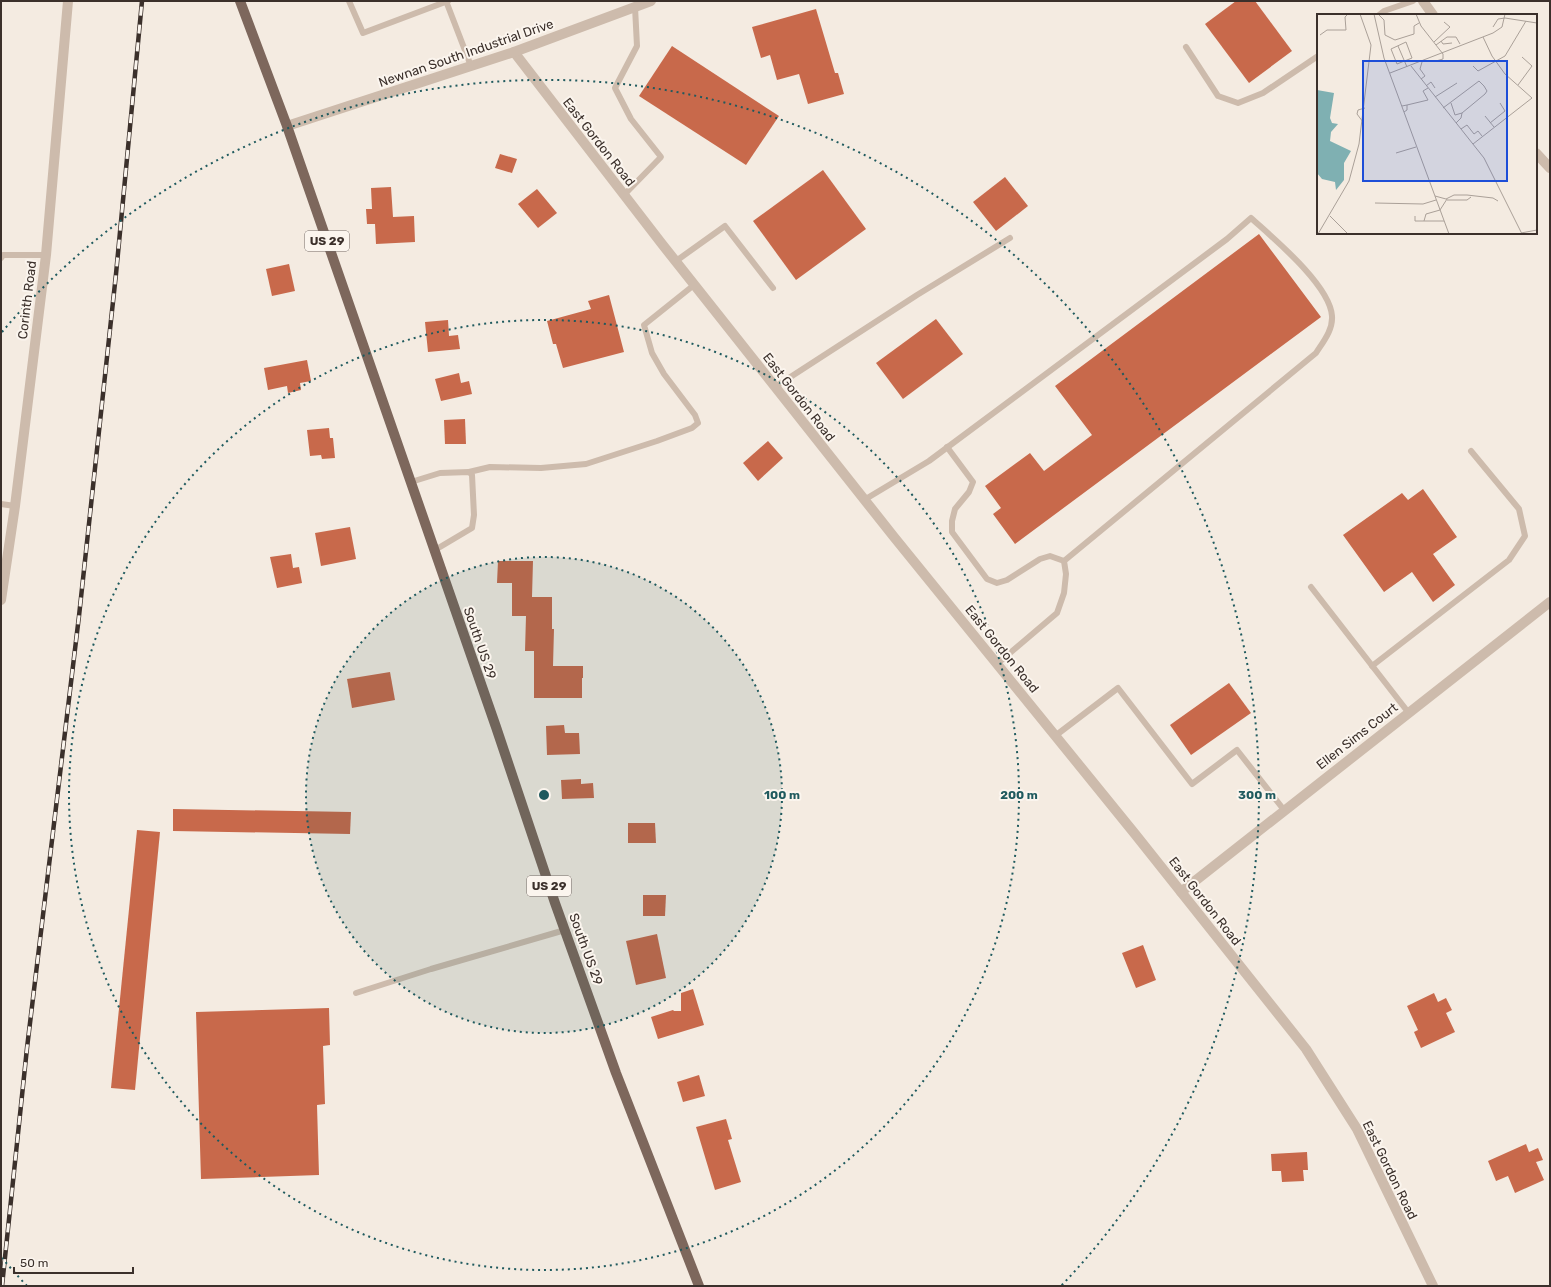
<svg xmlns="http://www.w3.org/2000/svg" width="1551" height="1287" viewBox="0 0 1551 1287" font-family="Rubik,sans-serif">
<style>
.building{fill:#c8694b}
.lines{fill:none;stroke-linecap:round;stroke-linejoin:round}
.service{stroke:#cdbbac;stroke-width:6}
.minor{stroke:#cdbbac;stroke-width:10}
.tertiary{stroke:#cdbbac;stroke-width:10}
.primary{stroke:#7d675c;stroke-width:10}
.rail-casing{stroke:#3b302b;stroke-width:4.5}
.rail{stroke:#fbf5ee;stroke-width:3;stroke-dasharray:9;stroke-linecap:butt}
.ring{fill:none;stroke:#1f5a5e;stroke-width:2;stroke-dasharray:2 4}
.labels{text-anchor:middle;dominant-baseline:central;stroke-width:4;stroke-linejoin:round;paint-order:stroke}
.shield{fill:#fbf5ee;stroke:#756b66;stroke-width:1}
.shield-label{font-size:12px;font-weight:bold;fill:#3b302b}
.street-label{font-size:13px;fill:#3b302b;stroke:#fbf5ee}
.inset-road{fill:none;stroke:#aaa098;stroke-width:1}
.view{fill:#1d4ed8;fill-opacity:0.15;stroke:#1d4ed8;stroke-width:2}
.inset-edge{fill:none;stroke:#3b302b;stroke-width:2}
.centre{fill:#1f5a5e;stroke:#fbf5ee;stroke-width:2}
.ring-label{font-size:12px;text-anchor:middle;font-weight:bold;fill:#1f5a5e;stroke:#fbf5ee;stroke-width:4;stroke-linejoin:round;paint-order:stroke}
</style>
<rect width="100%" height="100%" fill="#f4ebe1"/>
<g class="building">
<polygon points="1236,1 1255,1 1292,51 1249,83 1205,24"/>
<polygon points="816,9 835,73 838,73 844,94 808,104 799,74 777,80 770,55 761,58 752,27"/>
<polygon points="672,46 779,116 746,165 639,96"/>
<polygon points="500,154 517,159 512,173 495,168"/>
<polygon points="823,170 866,229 796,280 753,221"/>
<polygon points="1005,177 1028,206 996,231 973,202"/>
<polygon points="391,187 393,217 414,216 415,242 376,244 375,224 367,224 366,209 372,209 371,188"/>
<polygon points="537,189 557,213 538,228 518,204"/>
<polygon points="1259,234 1321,317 1015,544 993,514 1001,508 985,486 1030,453 1044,471 1092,435 1055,386"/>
<polygon points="289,264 295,291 272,296 266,269"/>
<polygon points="609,295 624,352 563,368 556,344 553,344 547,321 591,309 588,301"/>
<polygon points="936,319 963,354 903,399 876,363"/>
<polygon points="448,320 449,336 458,335 460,349 428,352 425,322"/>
<polygon points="307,360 311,381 300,383 301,390 288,393 287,386 268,390 264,368"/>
<polygon points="459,373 461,383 469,381 472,394 441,401 435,379"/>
<polygon points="465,419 466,444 445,444 444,420"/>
<polygon points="329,428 330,438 333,438 335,458 322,459 321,455 310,456 307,430"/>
<polygon points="768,441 783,458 758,481 743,463"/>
<polygon points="1423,489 1457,537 1433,554 1455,585 1433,602 1412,572 1384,592 1343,535 1402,493 1408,500"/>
<polygon points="350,527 356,559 321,566 315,533"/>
<polygon points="291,554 293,568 299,567 302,583 277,588 270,557"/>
<polygon points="498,561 533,561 532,597 552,597 552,629 554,629 553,666 583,666 583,678 582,678 582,698 534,698 534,651 525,651 526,616 512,616 512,583 497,583"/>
<polygon points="390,672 395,700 352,708 347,679"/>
<polygon points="1229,683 1251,713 1191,755 1170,725"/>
<polygon points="564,725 565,733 579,733 580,754 547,755 546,726"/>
<polygon points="581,779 581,784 593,783 594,798 562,799 561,780"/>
<polygon points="173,809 351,812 350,834 173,831"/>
<polygon points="628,823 655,823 656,843 628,843"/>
<polygon points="137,830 160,832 135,1090 111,1088"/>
<polygon points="643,895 666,895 665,916 643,916"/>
<polygon points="657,934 666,978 636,985 626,941"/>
<polygon points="1143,945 1156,980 1136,988 1122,953"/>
<polygon points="693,989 704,1025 658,1039 651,1017 673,1010 674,1011 681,1011 681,993"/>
<polygon points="1434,993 1438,1002 1446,998 1452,1010 1446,1013 1455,1032 1421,1048 1414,1032 1418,1030 1407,1006"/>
<polygon points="329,1008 330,1045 323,1046 325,1104 317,1105 319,1175 201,1179 196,1012"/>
<polygon points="699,1075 705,1096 683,1102 677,1082"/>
<polygon points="726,1119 732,1139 728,1140 741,1182 715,1190 696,1127"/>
<polygon points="1526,1144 1529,1152 1538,1148 1543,1160 1536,1162 1544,1180 1515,1193 1508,1176 1496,1181 1488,1161"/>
<polygon points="1307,1152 1308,1170 1303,1170 1304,1181 1282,1182 1281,1171 1272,1171 1271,1154"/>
</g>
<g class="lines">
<g class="service">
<polyline points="349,1 363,33 448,1"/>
<polyline points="446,1 471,66"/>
<polyline points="1379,15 1384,11 1413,1"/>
<polyline points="1186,47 1218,96 1238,103 1263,93 1318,56"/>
<polyline points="624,195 661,157 631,119 615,88 637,46 635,7"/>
<polyline points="1,258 3,255 46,255"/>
<polyline points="676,261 725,226 773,288"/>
<polyline points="775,387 917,295 1010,238"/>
<polyline points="947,447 973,482 969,492 955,509 952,521 952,532 987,579 997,583 1007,580 1040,559 1050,556 1064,561"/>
<polyline points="469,472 490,467 541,468 586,464 657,441 692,428 698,423 695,415 664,374 652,353 644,325 694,285"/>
<polyline points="411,482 440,473 469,472 472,475 474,515 472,528 435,550"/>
<path d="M864,500L929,461L1227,239L1251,218C1273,238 1330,285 1332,316C1333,330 1323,342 1316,353L1064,561L1066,574L1064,593L1057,613L997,664"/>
<polyline points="1,504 15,506"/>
<polyline points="1311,587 1408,712"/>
<polyline points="1372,666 1509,560 1525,536 1519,509 1471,451"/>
<polyline points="1055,736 1118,688 1192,784 1237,750 1284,810"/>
<polyline points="356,993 431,969 565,930"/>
</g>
<g class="minor">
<polyline points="1423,1 1433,15"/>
<polyline points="514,52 662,244 894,537 1135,834 1306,1049 1357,1129 1433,1286"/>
<polyline points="287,126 514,52 651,1"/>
<polyline points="1536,153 1550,168"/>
<polyline points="1181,892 1550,602"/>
</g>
<polyline class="tertiary" points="1,600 15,506 46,255 68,1"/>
<polyline class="primary" points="240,1 287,126 496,727 555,903 616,1073 699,1286"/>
<g class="rail-casing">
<polyline id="rail" points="2,1286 27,1048 79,616 116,274 142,1"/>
</g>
<use href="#rail" class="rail"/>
</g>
<circle cx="544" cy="795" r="238" fill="#1f5a5e" fill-opacity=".12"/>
<g class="ring">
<circle cx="544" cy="795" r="238"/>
<circle cx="544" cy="795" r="475"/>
<path d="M27 1286A713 713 0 0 1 2 1258M2 332A713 713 0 1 1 1061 1286"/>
</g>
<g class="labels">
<g class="shield">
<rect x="305" y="231" width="44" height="20" rx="3"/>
<rect x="527" y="876" width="44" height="20" rx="3"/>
</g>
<g class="shield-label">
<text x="327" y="241">US 29</text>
<text x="549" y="886">US 29</text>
</g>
<g class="street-label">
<text transform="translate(466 53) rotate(-19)">Newnan South Industrial Drive</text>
<text transform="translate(599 142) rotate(52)">East Gordon Road</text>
<text transform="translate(27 300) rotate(-83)">Corinth Road</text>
<text transform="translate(799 397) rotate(52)">East Gordon Road</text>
<text transform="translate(480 643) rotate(71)">South US 29</text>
<text transform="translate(1002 649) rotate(51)">East Gordon Road</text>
<text transform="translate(1357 736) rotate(-38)">Ellen Sims Court</text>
<text transform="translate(1205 901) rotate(52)">East Gordon Road</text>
<text transform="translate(586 949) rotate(70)">South US 29</text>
<text transform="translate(1390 1170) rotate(64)">East Gordon Road</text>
</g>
</g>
<g transform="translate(1317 14)">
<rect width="220" height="220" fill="#f4ebe1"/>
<path d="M0,76L17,79L13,104L15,109L21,110L14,118L13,127L34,137L27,149V166L19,176L18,168L5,165L0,159Z" fill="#7fb0b2"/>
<path class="inset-road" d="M57,0L67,44L132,220M61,0L67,6L68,21L78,26L97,20V12L102,9M99,0L104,12L126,40V45L119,47M176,13L181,5L188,4L220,9M3,21L10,16H29L28,3L31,0M124,27L126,30L135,29M89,28L95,44L80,50L74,35ZM117,28L133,13L127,8M119,31L130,23H139L143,30M81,32L90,53M94,52L167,144L205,220M156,52L161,57L188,42L209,7M73,59L176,19L185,13L188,0M104,65L108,62L103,55L105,48M201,71L215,52L205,43M109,72L114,68L118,74M118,83L140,69M134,89L138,101L145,99M90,91L111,86L106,77L111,74M85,92L90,91V96L87,98M126,94L162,67L167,72L170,77L168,80L145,99L144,104L139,109M168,102L177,113M46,108L40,100L41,96L48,94M173,109L188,97L183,89M144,115L150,111L157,120L161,117L165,122M156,130L215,84L188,60L175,42L166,23M79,139L99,133M118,182L129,185L137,181H150L176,184L181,187M130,186H150L154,183M58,189L106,190L119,186M13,202L31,220M98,202V207H127M107,207L109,200L123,196L130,185M204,219L220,216M1,220L32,167L42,130L54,31L43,0"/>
<path class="view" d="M46,47H190V167H46Z"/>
<rect width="220" height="220" class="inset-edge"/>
</g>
<circle cx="544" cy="795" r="6" class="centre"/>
<g class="ring-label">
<text x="782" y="799">100 m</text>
<text x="1019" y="799">200 m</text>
<text x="1257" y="799">300 m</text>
</g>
<rect width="1551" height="1287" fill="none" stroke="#3b302b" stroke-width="4"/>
<path d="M14 1267v6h119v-6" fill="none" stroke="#3b302b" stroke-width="2"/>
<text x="20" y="1267" font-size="12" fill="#3b302b" stroke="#fbf5ee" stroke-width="3" paint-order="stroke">50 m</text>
</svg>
